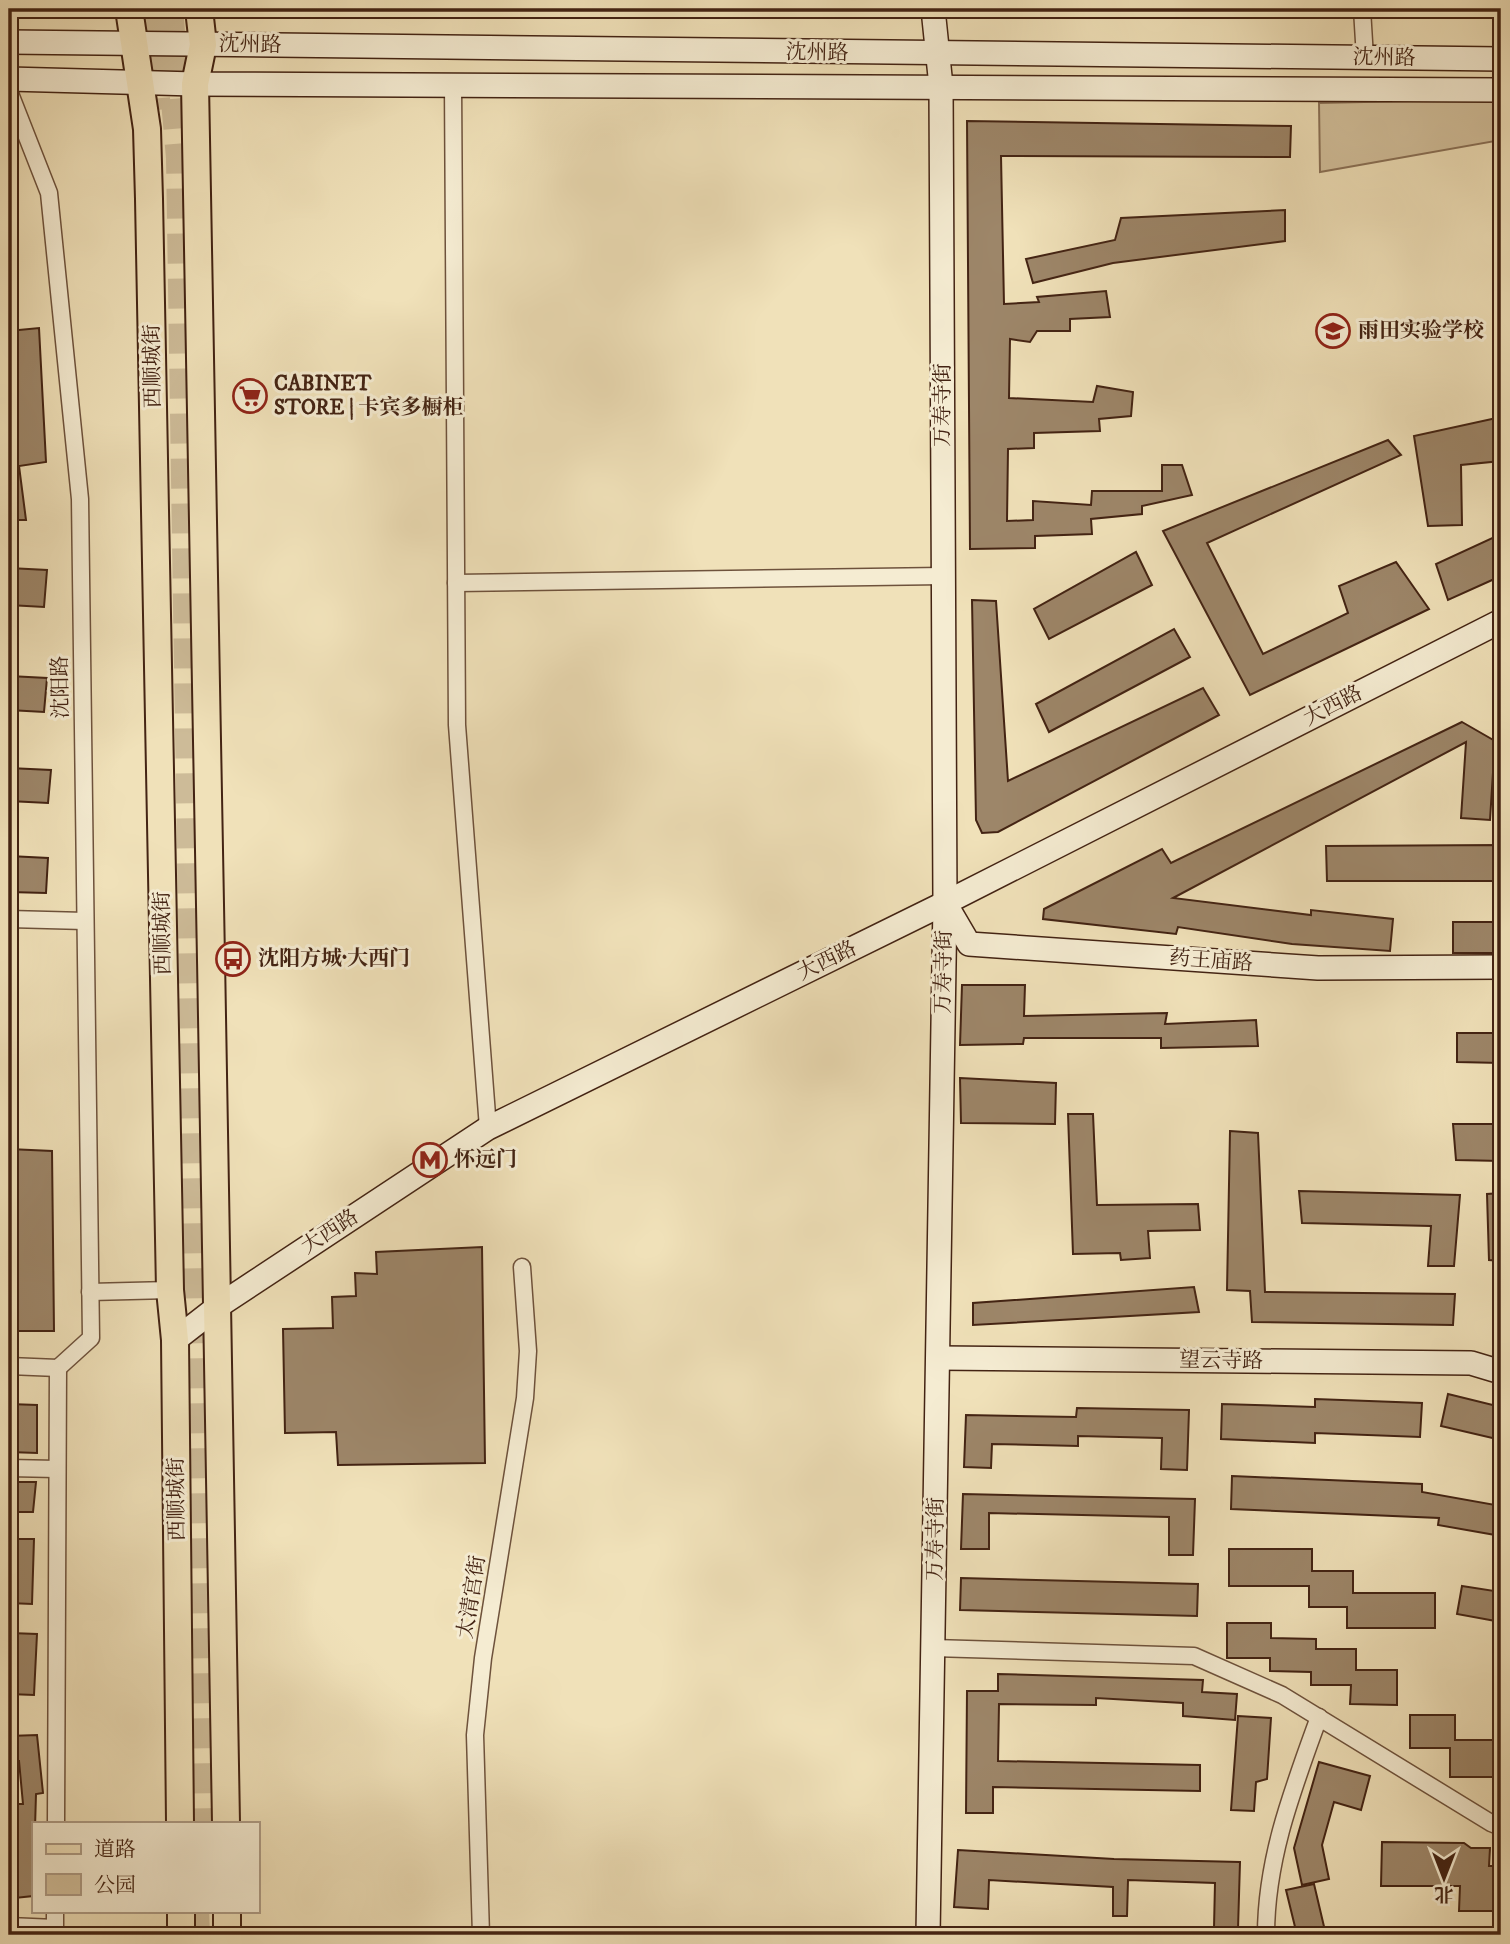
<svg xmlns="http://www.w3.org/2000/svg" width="1510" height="1944" viewBox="0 0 1510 1944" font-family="'IM FELL DW Pica','Noto Serif SC',serif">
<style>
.green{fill:#d3c19d;stroke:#8b7258;stroke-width:2}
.building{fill:#9d8669;stroke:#432313;stroke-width:2}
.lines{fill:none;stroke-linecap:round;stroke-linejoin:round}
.highway-tunnel{stroke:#cdbb98;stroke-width:30;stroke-dasharray:30 15;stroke-linecap:butt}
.street-casing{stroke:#6e523c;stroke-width:19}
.secondary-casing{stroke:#432313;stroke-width:26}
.primary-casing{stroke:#432313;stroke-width:30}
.street{stroke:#f5ecd2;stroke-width:16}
.secondary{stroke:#f5ecd2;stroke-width:23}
.primary{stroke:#f0e1b9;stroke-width:26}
.labels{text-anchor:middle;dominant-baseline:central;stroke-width:6;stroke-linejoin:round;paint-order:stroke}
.street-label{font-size:21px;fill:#432313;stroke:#f5ecd2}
.poi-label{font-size:21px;font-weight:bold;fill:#432313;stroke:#f5ecd2;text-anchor:start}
</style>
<rect width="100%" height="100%" fill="#f0e1b9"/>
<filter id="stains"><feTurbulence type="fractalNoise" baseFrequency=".00286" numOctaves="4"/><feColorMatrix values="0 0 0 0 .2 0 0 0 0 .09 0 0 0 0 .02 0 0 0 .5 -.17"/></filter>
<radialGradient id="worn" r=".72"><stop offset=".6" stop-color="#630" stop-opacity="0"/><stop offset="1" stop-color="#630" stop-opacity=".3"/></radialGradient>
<polygon class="green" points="1501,99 1501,140 1320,172 1319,103"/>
<g class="building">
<polygon points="967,121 1291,126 1290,157 1001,156 1004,304 1039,302 1037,297 1106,291 1110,317 1070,319 1070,331 1037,331 1030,342 1010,339 1009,398 1093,402 1097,386 1133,392 1131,416 1099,419 1100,431 1034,433 1034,448 1008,449 1007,521 1033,520 1033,501 1091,505 1092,491 1162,491 1162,465 1182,465 1192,495 1142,506 1142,514 1091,519 1092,534 1035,536 1035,548 970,549"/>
<polygon points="1285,210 1285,241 1113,263 1033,283 1026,259 1115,240 1121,218"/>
<polygon points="39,328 46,462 19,466 26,520 9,520 9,331"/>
<polygon points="1501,417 1501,461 1461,465 1462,525 1428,526 1414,436"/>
<polygon points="1388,440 1401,455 1207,543 1263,654 1348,613 1339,586 1396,562 1429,609 1250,695 1163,531"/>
<polygon points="1501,534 1501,576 1448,600 1436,564"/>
<polygon points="1136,552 1152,585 1049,639 1034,609"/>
<polygon points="9,568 47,570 44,607 9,605"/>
<polygon points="972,600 996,601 1008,781 1203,688 1219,715 998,832 982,833 976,820"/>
<polygon points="1174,629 1190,657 1049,732 1036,704"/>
<polygon points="9,676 47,678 44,712 9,710"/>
<polygon points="1462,722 1495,741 1490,820 1461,818 1466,742 1173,898 1311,915 1311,910 1393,919 1390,951 1292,944 1178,927 1176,934 1043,919 1044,909 1162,849 1171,863"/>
<polygon points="9,768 51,770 48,803 9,801"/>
<polygon points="1499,845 1495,881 1327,881 1326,846"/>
<polygon points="9,856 48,858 46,893 9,892"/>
<rect x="1453" y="922" width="48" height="31"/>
<polygon points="962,985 1025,985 1024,1016 1167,1013 1165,1024 1256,1020 1258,1046 1161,1048 1161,1038 1024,1038 1023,1044 960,1045"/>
<polygon points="1457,1033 1501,1033 1501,1063 1457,1062"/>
<polygon points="960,1078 1056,1083 1055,1124 961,1123"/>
<polygon points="1068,1114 1093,1114 1097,1205 1198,1204 1200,1230 1148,1231 1150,1258 1121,1260 1120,1253 1073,1254"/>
<polygon points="1453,1124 1501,1124 1501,1161 1456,1160"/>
<polygon points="1230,1131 1258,1133 1265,1292 1455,1294 1453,1325 1252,1322 1250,1291 1227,1290"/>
<polygon points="9,1149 52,1151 54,1331 9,1331"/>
<polygon points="1299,1191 1460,1195 1454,1266 1428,1266 1431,1226 1302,1223"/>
<polygon points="1501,1193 1501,1261 1489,1260 1487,1194"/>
<polygon points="482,1247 485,1463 338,1465 336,1432 285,1433 283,1329 333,1328 332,1297 356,1296 355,1273 377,1274 376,1252"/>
<polygon points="1194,1287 1199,1312 973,1325 973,1303"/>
<polygon points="1448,1394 1501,1407 1501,1440 1441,1426"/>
<polygon points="1315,1399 1422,1403 1420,1437 1315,1433 1315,1443 1221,1439 1222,1404 1315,1407"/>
<polygon points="9,1404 37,1405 37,1453 9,1452"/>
<polygon points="1077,1408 1189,1410 1187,1470 1161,1469 1162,1438 1078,1436 1078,1446 992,1444 991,1468 964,1467 966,1415 1076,1417"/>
<polygon points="1232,1476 1422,1484 1422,1492 1501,1506 1501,1536 1438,1525 1439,1518 1231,1509"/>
<polygon points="9,1482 36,1482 33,1512 9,1512"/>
<polygon points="963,1494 1195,1499 1193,1555 1169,1555 1169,1517 989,1513 989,1549 961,1549"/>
<polygon points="9,1539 34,1539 32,1604 9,1603"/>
<polygon points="1229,1549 1312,1549 1312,1571 1353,1571 1353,1593 1435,1593 1435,1628 1347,1628 1347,1607 1309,1607 1309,1586 1229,1586"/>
<polygon points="961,1578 1198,1584 1197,1616 960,1610"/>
<polygon points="1462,1586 1501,1592 1501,1622 1457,1614"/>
<polygon points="1227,1623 1271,1623 1271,1638 1316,1639 1316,1649 1356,1649 1356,1670 1397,1670 1397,1705 1350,1704 1351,1685 1311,1685 1311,1672 1270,1671 1270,1658 1227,1658"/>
<polygon points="10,1633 37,1634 34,1695 9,1694"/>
<polygon points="998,1674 1203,1680 1202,1692 1237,1694 1235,1720 1183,1716 1183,1703 1096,1698 1096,1705 999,1704 998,1761 1200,1765 1200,1791 993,1787 993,1813 966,1813 967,1691 998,1691"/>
<polygon points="1410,1715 1455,1715 1455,1740 1495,1740 1495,1762 1501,1762 1501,1777 1450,1777 1450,1748 1410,1748"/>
<polygon points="1238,1716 1271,1718 1267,1779 1256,1782 1254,1811 1231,1810"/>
<polygon points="37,1735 43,1793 36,1794 33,1896 15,1898 9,1854 9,1804 23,1804 19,1761 9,1761 9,1736"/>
<polygon points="1319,1762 1370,1776 1361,1810 1334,1802 1322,1845 1329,1879 1302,1885 1294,1848"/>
<polygon points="1382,1842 1464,1843 1471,1848 1490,1848 1489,1866 1501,1866 1501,1911 1459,1911 1460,1886 1381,1886"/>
<polygon points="958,1850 1114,1859 1240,1862 1238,1929 1214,1928 1215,1883 1128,1880 1127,1916 1113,1916 1113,1887 989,1880 988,1909 954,1907"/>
<polygon points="1314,1884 1326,1935 1297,1935 1286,1890"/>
</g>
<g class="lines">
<g class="highway-tunnel">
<polyline points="147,9 156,110"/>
<polyline points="168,9 181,158 207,1823"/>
<polyline points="194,1911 195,1935"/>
</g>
<g class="street-casing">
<g id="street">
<polyline points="1362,9 1365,58"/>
<polyline points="453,83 457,725 488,1128"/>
<polyline points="9,91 49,193 80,499 91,1338 58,1368 9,1366"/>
<polyline points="456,583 943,576"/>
<polyline points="9,919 85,921"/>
<polyline points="90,1292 170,1290"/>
<polyline points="9,1468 57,1469"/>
<polyline points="933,1648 1194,1656 1282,1695 1491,1823 1501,1827"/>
<polyline points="56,1823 58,1368"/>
<polyline points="9,1926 55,1928 55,1911"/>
<polyline points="481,1935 475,1735 483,1658 525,1398 528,1351 522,1267"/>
<path d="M1266,1935C1266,1858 1293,1789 1319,1717"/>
</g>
</g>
<g class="secondary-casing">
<g id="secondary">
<polyline points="9,42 1501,59"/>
<polyline points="9,79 195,84 1501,90"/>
<polyline points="945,903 969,944 1318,968 1501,967"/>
<polyline points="175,1340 220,1305 488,1128 945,903 1501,621"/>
<polyline points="939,1358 1471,1363 1501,1372"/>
<polyline points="928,1935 945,903 941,86 933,9"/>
</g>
</g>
<g class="primary-casing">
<g id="primary">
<polyline points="129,9 147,129 149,199 170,1290 175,1340 180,1823"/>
<path d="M199,9L203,45L195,84C203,664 219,1243 226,1823"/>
<polyline points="181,1911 181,1935"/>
<polyline points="227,1911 227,1935"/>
</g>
</g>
<use href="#street" class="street"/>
<use href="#secondary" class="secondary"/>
<use href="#primary" class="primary"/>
</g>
<defs>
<g id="school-ring" transform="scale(1.75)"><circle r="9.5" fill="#f5ecd2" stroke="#8f2418" stroke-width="1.5"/><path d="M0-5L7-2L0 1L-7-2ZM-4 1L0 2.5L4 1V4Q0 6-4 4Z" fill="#8f2418"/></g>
<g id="supermarket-ring" transform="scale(1.75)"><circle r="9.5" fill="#f5ecd2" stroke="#8f2418" stroke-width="1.5"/><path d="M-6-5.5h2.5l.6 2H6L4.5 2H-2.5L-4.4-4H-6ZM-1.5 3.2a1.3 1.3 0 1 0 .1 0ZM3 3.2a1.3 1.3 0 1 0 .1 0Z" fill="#8f2418"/></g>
<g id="bus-ring" transform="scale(1.75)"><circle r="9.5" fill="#f5ecd2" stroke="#8f2418" stroke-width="1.5"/><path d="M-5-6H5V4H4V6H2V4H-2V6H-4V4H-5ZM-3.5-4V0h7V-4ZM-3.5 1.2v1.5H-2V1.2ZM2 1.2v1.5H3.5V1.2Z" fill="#8f2418"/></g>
<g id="metro-ring" transform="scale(1.75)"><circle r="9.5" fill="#f5ecd2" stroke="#8f2418" stroke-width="1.5"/><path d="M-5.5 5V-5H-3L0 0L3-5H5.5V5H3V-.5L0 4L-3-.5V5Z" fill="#8f2418"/></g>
</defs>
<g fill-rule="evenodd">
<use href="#school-ring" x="1333" y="331"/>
<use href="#supermarket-ring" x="250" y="396"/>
<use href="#bus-ring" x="233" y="959"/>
<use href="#metro-ring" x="430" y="1160"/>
</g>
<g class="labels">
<g class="street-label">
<text transform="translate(250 45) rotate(1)">沈州路</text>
<text transform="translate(817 53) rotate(1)">沈州路</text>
<text transform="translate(1384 58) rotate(1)">沈州路</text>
<text transform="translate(153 366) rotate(-91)">西顺城街</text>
<text transform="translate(943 405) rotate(-90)">万寿寺街</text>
<text transform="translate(61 687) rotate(-91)">沈阳路</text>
<text transform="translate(1333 706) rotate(-27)">大西路</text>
<text transform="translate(163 933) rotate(-91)">西顺城街</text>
<text transform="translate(827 961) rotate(-26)">大西路</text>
<text transform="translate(1211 961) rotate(4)">药王庙路</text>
<text transform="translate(944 972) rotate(-89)">万寿寺街</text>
<text transform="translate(330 1232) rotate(-33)">大西路</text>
<text transform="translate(1221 1361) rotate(1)">望云寺路</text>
<text transform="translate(177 1499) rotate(-91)">西顺城街</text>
<text transform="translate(936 1539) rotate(-89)">万寿寺街</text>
<text transform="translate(472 1597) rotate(-81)">太清宫街</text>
</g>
<g class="poi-label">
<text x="1358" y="331">雨田实验学校</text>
<text x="274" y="384">CABINET<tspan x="274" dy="24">STORE | 卡宾多橱柜</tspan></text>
<text x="258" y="959">沈阳方城·大西门</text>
<text x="454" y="1160">怀远门</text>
</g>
</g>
<rect width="1510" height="1944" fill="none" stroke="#f0e1b9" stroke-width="35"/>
<rect x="10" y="10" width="1489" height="1923" fill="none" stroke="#432313" stroke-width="3.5"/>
<rect x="18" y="18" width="1475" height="1909" fill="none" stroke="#432313" stroke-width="2"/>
<rect x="32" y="1822" width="228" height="91" fill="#f5ecd2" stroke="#ae9c86" stroke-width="2"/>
<rect x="46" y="1844" width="35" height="10" fill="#f0e1b9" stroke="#ae9c86" stroke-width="2"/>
<text x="94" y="1856" font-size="21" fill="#432313">道路</text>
<rect x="46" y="1874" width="35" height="21" fill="#d3c19d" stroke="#ae9c86" stroke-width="2"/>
<text x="94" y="1892" font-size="21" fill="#432313">公园</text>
<g transform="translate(1444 1878) rotate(180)" stroke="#f5ecd2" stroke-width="5" paint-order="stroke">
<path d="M0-5L12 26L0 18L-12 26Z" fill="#432313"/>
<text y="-10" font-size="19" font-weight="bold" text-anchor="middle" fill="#432313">北</text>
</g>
<rect width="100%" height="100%" filter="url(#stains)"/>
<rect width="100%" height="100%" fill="url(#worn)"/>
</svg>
